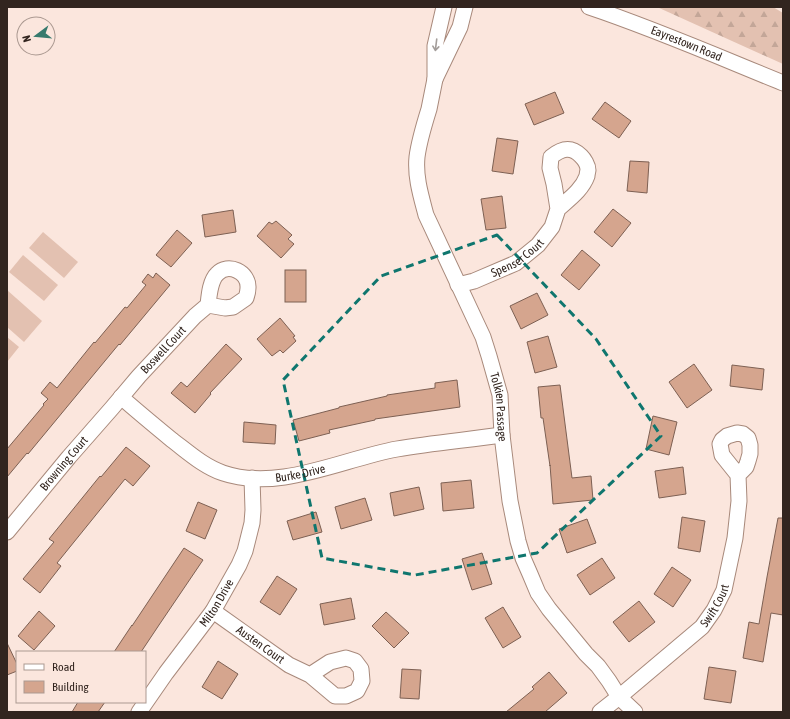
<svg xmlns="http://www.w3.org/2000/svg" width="790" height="719" viewBox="0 0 790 719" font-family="'Asap Condensed',sans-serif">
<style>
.forest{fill:url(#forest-firs)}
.pitch{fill:#e3c1b1}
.building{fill:#d5a58e;stroke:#7d6053}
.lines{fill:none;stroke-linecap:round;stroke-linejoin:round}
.minor-casing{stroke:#a8897b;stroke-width:17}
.minor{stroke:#fff;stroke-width:15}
.oneway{stroke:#a39d9a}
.marked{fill:none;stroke:#0f766e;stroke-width:3;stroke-dasharray:8 5;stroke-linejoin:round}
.labels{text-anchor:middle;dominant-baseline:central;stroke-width:3;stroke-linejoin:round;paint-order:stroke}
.street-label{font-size:12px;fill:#32251f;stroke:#fbe6dd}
</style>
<defs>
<pattern id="forest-firs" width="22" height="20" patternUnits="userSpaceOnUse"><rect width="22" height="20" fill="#e3c1b1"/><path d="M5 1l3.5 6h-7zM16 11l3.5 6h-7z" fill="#c3a698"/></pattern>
</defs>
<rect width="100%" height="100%" fill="#fbe6dd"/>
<polygon class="forest" points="657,7 773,7 783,13 783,64"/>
<g class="pitch">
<polygon points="43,232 78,262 64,278 29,248"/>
<polygon points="23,255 58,285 44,301 9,272"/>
<polygon points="7,290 42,321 24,342 7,327"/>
<polygon points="7,337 19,347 7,362"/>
</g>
<g class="building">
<polygon points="555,92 564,113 534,125 525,104"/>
<polygon points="605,102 631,121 619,138 592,119"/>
<polygon points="497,138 518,141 513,174 492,171"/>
<polygon points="630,161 649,162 647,193 627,191"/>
<polygon points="502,196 506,228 486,230 481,199"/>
<polygon points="613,209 631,223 612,247 594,232"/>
<polygon points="233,210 236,232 205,237 202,215"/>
<polygon points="276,221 292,235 288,239 294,244 281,258 257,236 269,222 272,224"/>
<polygon points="177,230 192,243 171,267 156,255"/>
<polygon points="582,250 600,265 579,290 561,275"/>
<rect x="285" y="270" width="21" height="32"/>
<polygon points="156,273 170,285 120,345 119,344 28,454 27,453 7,477 7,449 44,405 43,404 48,399 41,393 50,382 57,388 94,342 95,343 125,307 127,308 146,285 142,282 148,274 153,278"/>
<polygon points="537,293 548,315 521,329 510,306"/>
<polygon points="280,318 295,336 293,337 296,341 283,353 280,350 272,356 257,339"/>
<polygon points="548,336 557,367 535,373 527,342"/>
<polygon points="226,344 242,359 210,393 211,394 195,413 171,393 181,382 187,387"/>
<polygon points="694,364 712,390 687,408 669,382"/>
<polygon points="732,365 764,369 762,390 730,386"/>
<polygon points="457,380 460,407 375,419 375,420 329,430 330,433 299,441 293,420 339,408 339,407 387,396 387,395 435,388 435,383"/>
<polygon points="560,385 572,478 591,476 593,500 553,504 550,465 550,466 543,418 541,418 538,387"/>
<polygon points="653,416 677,422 669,455 646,449"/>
<polygon points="244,422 276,425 275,444 243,442"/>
<polygon points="126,447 150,466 133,486 125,479 57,563 61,566 40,593 23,579 54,542 49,539 100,476 101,477"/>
<polygon points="683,467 686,494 659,498 655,471"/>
<polygon points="471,480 474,508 443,511 441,483"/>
<polygon points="419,487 424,509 394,516 390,493"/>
<polygon points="365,498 372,520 341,529 335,507"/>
<polygon points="198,502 217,510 205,539 186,531"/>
<polygon points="316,512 322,532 293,540 287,521"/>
<polygon points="682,517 705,521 700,552 678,548"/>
<polygon points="778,518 783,518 783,615 771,613 763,662 743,658 749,622 759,624 767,577"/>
<polygon points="587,519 596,543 567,553 559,529"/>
<polygon points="184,548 203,560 159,625 141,652 114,652 132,625 132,626"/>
<polygon points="482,553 492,584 472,590 462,559"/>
<polygon points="602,558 615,578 590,595 577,575"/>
<polygon points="672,567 691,580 673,607 654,594"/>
<polygon points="277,576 297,589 280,615 260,602"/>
<polygon points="351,598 355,619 324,625 320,604"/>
<polygon points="639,601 655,622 629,642 613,622"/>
<polygon points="503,607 521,637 503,648 485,618"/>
<polygon points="39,611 55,626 34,650 18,636"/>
<polygon points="386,612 409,633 394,648 372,626"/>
<polygon points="7,643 17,664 17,671 7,675"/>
<polygon points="218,661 238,674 222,699 202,687"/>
<polygon points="709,667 736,671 731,703 704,699"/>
<polygon points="402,669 421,670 419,699 400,698"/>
<polygon points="549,672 567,693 545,712 506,712 534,689 532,687"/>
<polygon points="78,702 105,702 98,712 72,712"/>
</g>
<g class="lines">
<g class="minor-casing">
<g id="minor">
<polyline points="444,7 435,46 435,79 460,27 465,7"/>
<path id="s1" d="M589,7C655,29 719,57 783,83"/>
<path id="s2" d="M435,79C433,89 431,99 429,109C424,125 419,141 417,157C415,177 421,196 426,215L483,337L489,356L500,395L502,435L510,501L518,541L523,558L530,574L538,593L549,609L586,654L598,666L609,681L619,697L635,712"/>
<path id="s3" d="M458,285L474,281L516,263L538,245L552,227L558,209L554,184L550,168L551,157C562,148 571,146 581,156C584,159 588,165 588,170C588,170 587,175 587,176C582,190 569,199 558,209"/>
<path id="s4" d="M121,397C138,412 155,426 172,440C188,452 203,466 223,473C279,492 342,459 397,449C432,443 467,440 502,435"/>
<path id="s5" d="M7,532L69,457L112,408L139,376L195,316L208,305L225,308L233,307L246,298C247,295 248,291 248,288C249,272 228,262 217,274C210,281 209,296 208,305"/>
<path id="s6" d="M213,611L289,665L310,675L330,662L346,658L355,661L361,669L362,681L357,691L346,696H335L310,675"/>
<path id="s7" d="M139,712L166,673L213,611L239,565L245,551L252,523L253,510L252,478"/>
<path id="s8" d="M600,712L619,697L702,627L714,610L724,590L735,538L739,501L738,475L722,455L720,444L722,440L727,436L737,433L743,434L748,438L750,445V454L748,461L746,467L738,475"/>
</g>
</g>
<use href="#minor" class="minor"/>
</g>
<defs><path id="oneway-shaft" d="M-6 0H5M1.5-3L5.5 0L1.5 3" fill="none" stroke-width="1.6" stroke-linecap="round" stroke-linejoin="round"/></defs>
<use class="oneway" href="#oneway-shaft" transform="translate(436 45) rotate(97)"/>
<path class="marked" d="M497,235L596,339L661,436L537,553L415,575L322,558L283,380L381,276Z"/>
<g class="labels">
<g class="street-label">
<text stroke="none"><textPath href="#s1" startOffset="104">Eayrestown Road</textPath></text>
<text stroke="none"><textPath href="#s3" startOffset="66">Spenser Court</textPath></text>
<text stroke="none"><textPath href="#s5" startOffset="240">Boswell Court</textPath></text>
<text stroke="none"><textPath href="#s2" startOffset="346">Tolkien Passage</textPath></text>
<text stroke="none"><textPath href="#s5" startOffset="89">Browning Court</textPath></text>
<text stroke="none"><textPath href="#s4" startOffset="206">Burke Drive</textPath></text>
<text stroke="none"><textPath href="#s7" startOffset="134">Milton Drive</textPath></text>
<text stroke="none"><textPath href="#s8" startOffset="158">Swift Court</textPath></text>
<text stroke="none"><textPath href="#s6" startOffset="58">Austen Court</textPath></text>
</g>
</g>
<rect width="790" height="719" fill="none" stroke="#32251f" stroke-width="16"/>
<rect x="16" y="651" width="130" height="52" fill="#fbe6dd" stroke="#ab9991"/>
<rect x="24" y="664" width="20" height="6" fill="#ffffff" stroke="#ab9991"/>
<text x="52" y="671" font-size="12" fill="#32251f">Road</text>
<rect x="24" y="681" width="20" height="12" fill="#d5a58e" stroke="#ab9991"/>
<text x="52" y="691" font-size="12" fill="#32251f">Building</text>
<g transform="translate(36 36) rotate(254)"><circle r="19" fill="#fbe6dd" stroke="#ab9991"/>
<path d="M0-3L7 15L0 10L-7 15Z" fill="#377a6d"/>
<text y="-6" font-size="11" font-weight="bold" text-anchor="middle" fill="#32251f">N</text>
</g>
</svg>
